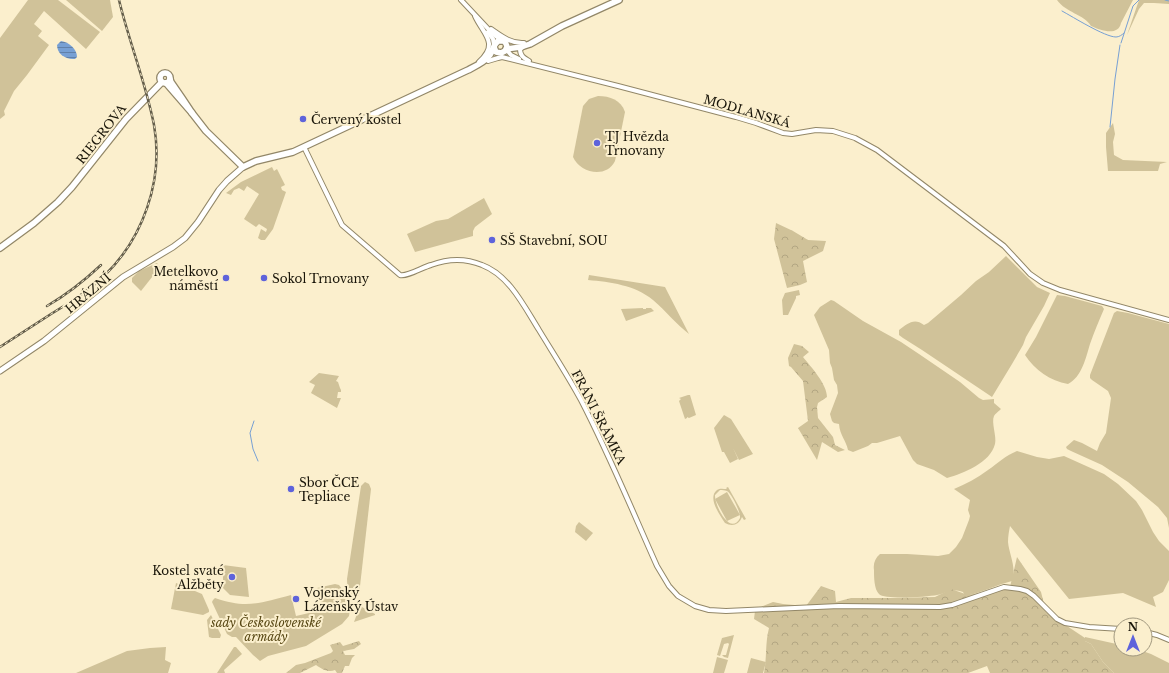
<svg xmlns="http://www.w3.org/2000/svg" width="1169" height="673" viewBox="0 0 1169 673" font-family="'Libre Baskerville',serif">
<style>
.green{fill:#d0c299;fill-rule:evenodd}
.forest{fill:url(#forest-crowns)}
.water{fill:url(#water-rules)}
.lines{fill:none;stroke-linecap:round;stroke-linejoin:round}
.stream{stroke:#77a0d4;stroke-width:1}
.tertiary-casing{stroke:#928768;stroke-width:6}
.secondary-casing{stroke:#928768;stroke-width:7}
.primary-casing{stroke:#928768;stroke-width:8}
.tertiary{stroke:#fff;stroke-width:4}
.secondary{stroke:#fff;stroke-width:5}
.primary{stroke:#fff;stroke-width:5.5}
.rail-casing{stroke:#635d4a;stroke-width:2.5}
.rail{stroke:#fbefcd;stroke-width:1;stroke-dasharray:3;stroke-linecap:butt}
.poi-dot{fill:#5e63db;stroke:#fbefcd;stroke-width:1.5}
.labels{text-anchor:middle;dominant-baseline:central;stroke-width:4;stroke-linejoin:round;paint-order:stroke}
.street-label{font-size:12px;fill:#191509;stroke:#fbefcd}
.poi-label{font-size:12px;fill:#191509;stroke:#fbefcd;text-anchor:start}
.park-label{font-size:12px;font-style:italic;fill:#574714;stroke:#fbefcd}
</style>
<defs>
<pattern id="forest-crowns" width="20" height="18" patternUnits="userSpaceOnUse"><rect width="20" height="18" fill="#d0c299"/><path d="M2 6a3 3 0 1 1 6 0M12 15a3 3 0 1 1 6 0" fill="none" stroke="#b2a682"/></pattern>
<pattern id="water-rules" width="6" height="5" patternUnits="userSpaceOnUse"><rect width="6" height="5" fill="#77a0d4"/><path d="M0 2.5h6" fill="none" stroke="#6181aa"/></pattern>
</defs>
<rect width="100%" height="100%" fill="#fbefcd"/>
<g class="green">
<polygon points="28,0 58,0 100,32 86,49 44,11 34,24 42,31 38,36 49,45 27,75 14,91 4,111 5,115 0,119 0,38"/>
<polygon points="66,0 110,0 113,17 102,31"/>
<path d="M1057,0H1133L1121,23C1118,37 1100,30 1091,26C1084,14 1066,13 1057,0Z"/>
<polygon points="1139,0 1169,0 1169,4 1154,3 1144,3 1139,9 1127,35"/>
<path d="M598,96C610,96 621,100 625,112L615,161C606,179 580,173 573,157L583,106L589,99Z"/>
<polygon points="1113,123 1115,134 1113,142 1114,155 1123,160 1167,162 1160,164 1158,171 1108,171 1106,147 1106,133"/>
<polygon points="272,167 274,171 277,169 285,185 281,187 282,190 286,192 273,229 265,240 261,240 258,238 261,229 266,232 267,229 259,224 256,227 244,219 259,194 247,186 244,191 239,188 234,190 231,195 226,193 241,182"/>
<polygon points="484,198 492,214 475,227 473,231 473,236 415,252 407,234 436,221 448,219"/>
<path d="M1006,256L1037,287L1050,293L1044,306L1026,337L1023,345L1012,364L992,397L922,350L903,338L899,335V330C907,324 914,317 924,325L928,323L961,295L976,281L989,272Z"/>
<polygon points="157,263 160,267 141,291 132,282 132,278 139,271"/>
<path d="M589,275L665,287L689,334C676,324 666,311 653,300C635,285 610,282 588,280Z"/>
<polygon points="799,290 800,295 796,296 796,298 788,315 783,315 782,300 785,293"/>
<path d="M1057,295L1065,296L1102,306L1104,309C1099,321 1094,332 1090,344C1086,357 1082,377 1068,384C1050,381 1035,370 1025,355L1036,337Z"/>
<path d="M831,300L834,301L863,321L901,342L919,354L960,382L979,398L983,400L994,399V403L1001,409C999,411 995,414 994,416C991,422 997,437 995,444C990,463 964,473 947,478L934,470L917,464L913,460L900,436L877,443H872L868,446L853,452L848,450C846,440 840,436 839,424L834,423L832,421L830,414L838,393L837,385L834,380L832,368L830,363L829,350L814,315L820,307Z"/>
<polygon points="643,308 643,309 646,309 646,308 651,308 654,311 626,321 621,309"/>
<polygon points="1117,311 1128,313 1169,324 1169,528 1167,518 1158,507 1128,482 1102,465 1071,451 1067,449 1066,447 1074,440 1082,443 1097,451 1100,443 1106,433 1111,398 1108,391 1092,380 1090,378 1090,375 1114,313"/>
<polygon points="319,373 339,376 336,381 338,382 340,388 341,390 341,392 338,392 337,398 341,398 337,408 311,393 315,385 309,382"/>
<polygon points="688,395 690,395 696,415 689,418 687,417 687,418 685,419 679,401 681,399 679,398"/>
<polygon points="724,415 731,419 753,454 739,460 733,448 738,459 730,463 724,452 722,452 714,428"/>
<path d="M1017,451L1037,457L1049,459L1064,456L1104,474L1118,484L1136,501L1142,510L1153,532L1159,541L1169,551V580L1163,592L1153,597L1156,607L1123,593L1069,599L1010,526C1009,531 1008,536 1008,542C1009,554 1017,568 1012,581C996,585 981,593 965,596L963,592C951,588 947,593 937,595C927,597 884,600 879,594C874,589 874,577 874,570C873,564 875,558 880,554H907L938,556L949,554L956,547L962,538L969,520L970,516L968,510L970,500L954,489C966,484 977,478 988,470C998,463 1005,456 1017,451Z"/>
<path d="M365,482L369,484L371,489L359,595L356,598C349,594 347,587 347,579L361,486Z"/>
<path d="M728,487L746,519L744,520L742,517C739,525 732,527 725,523C720,515 707,498 717,490C720,488 723,489 727,489L726,488ZM720,490C723,490 724,490 727,491C732,494 741,513 740,518C730,537 714,504 715,495Z"/>
<polygon points="727,492 740,515 727,521 715,499"/>
<polygon points="579,522 593,533 586,541 575,532 576,526"/>
<polygon points="223,565 246,568 249,597 230,595 223,588"/>
<polygon points="176,583 202,594 209,610 209,612 203,615 171,609"/>
<path d="M335,584L339,585L342,589L350,609L349,616L342,624L306,646L268,656L260,661L253,655L236,637H232L227,634L212,602L213,600L215,598C246,609 261,603 291,595L296,616L322,610L317,588Z"/>
<polygon points="360,606 375,614 375,615 354,622"/>
<polygon points="211,615 221,635 220,638 212,638 209,637 207,620"/>
<polygon points="734,635 728,658 724,657 722,655 726,655 729,644 728,643 724,644 720,656 717,655 722,638"/>
<polygon points="1085,637 1121,645 1121,649 1137,649 1151,654 1169,663 1169,673 1114,673 1103,662 1091,644 1085,641"/>
<polygon points="166,647 165,660 171,663 168,673 76,673 127,651 150,648"/>
<polygon points="234,647 236,647 242,654 224,670 225,673 217,673"/>
<polygon points="717,657 728,660 724,673 713,673"/>
<polygon points="751,658 766,662 763,673 747,673"/>
</g>
<g class="forest">
<polygon points="776,223 793,231 808,240 826,241 823,251 803,261 807,282 800,285 787,288 774,239"/>
<path d="M794,344L802,346L809,352L803,357C811,367 827,384 827,397L818,403L817,407L818,418L833,437L835,445L845,450L838,452L822,442L817,460L798,428L808,421L803,381L791,367L789,366L788,358Z"/>
<path d="M1017,557L1041,592L1046,612L1085,638V641L1091,644L1103,662L1114,673H990L987,666L968,673H764C767,658 765,643 769,628L754,619L755,611L763,606L773,602L783,604L806,606L821,586L835,591L836,602L851,598H898L935,597L951,589L968,595L1010,587Z"/>
<path d="M359,641L361,644L354,649L343,651L345,655H355L352,658L349,666H345L342,673H337L335,670C328,673 322,669 316,665L300,673H286L296,665L305,663L331,653L333,651L330,645L340,642L343,646Z"/>
</g>
<path class="water" d="M61,41C69,42 77,49 77,57L75,59C66,60 57,54 57,45Z"/>
<g class="lines">
<g class="stream">
<polyline points="1165,0 1169,1"/>
<path d="M1062,11C1073,17 1105,37 1116,37C1119,37 1122,35 1124,33"/>
<polyline points="1121,43 1133,6 1139,0"/>
<polyline points="1110,127 1115,79 1120,45"/>
<polyline points="254,421 250,433 253,449 258,461"/>
</g>
<g class="tertiary-casing">
<g id="tertiary">
<polyline points="461,0 492,33 502,41"/>
<path d="M475,16C483,34 500,43 479,62"/>
<path d="M491,29C501,36 511,44 524,43"/>
<polyline points="488,32 493,39 494,45"/>
<path d="M523,47L520,49C520,56 524,58 529,61"/>
<polyline points="506,49 511,55 519,59"/>
<polyline points="488,61 498,58 502,57 618,86 736,117 756,123 783,133 792,134 816,130 833,131 855,138 877,150 1004,246 1030,274 1043,283 1060,290 1169,320"/>
<path d="M304,147L342,225L400,275C407,277 423,267 431,265C447,259 465,258 482,265C509,275 524,306 539,330C553,353 568,376 581,400C609,454 632,510 657,566L669,586L678,596L695,606L709,610L726,611L839,606L940,607L952,605L1004,587L1020,589L1027,591L1034,596L1057,619L1065,623L1089,627L1121,629"/>
<polyline points="1145,632 1157,635 1169,640"/>
</g>
</g>
<g class="secondary-casing">
<polyline id="secondary" points="0,371 44,341 123,277 173,247 185,238 198,222 219,190 227,181 243,167"/>
</g>
<g class="primary-casing">
<g id="primary">
<polyline points="506,49 521,47 530,44 562,26 619,0"/>
<circle cx="165" cy="78" r="5"/>
<polyline points="166,83 192,113 182,98 171,82 170,79"/>
<path d="M192,113L206,131L243,167L256,161L293,152L468,70C476,66 485,62 490,55C493,50 493,45 498,41H504C507,44 508,48 505,51L501,53L496,52L494,47"/>
<polyline points="0,248 34,223 58,202 72,187 126,119 162,82"/>
</g>
</g>
<use href="#tertiary" class="tertiary"/>
<use href="#secondary" class="secondary"/>
<use href="#primary" class="primary"/>
<g class="rail-casing">
<g id="rail">
<path d="M47,306C66,295 84,281 101,265"/>
<path d="M0,347C17,336 34,325 51,314C69,303 87,292 103,277C143,239 164,180 154,125C146,83 129,42 119,0"/>
</g>
</g>
<use href="#rail" class="rail"/>
</g>
<g class="poi-dot">
<circle cx="303" cy="119" r="4"/>
<circle cx="597" cy="143" r="4"/>
<circle cx="492" cy="240" r="4"/>
<circle cx="226" cy="278" r="4"/>
<circle cx="264" cy="278" r="4"/>
<circle cx="291" cy="489" r="4"/>
<circle cx="232" cy="577" r="4"/>
<circle cx="296" cy="599" r="4"/>
</g>
<g class="labels">
<g class="street-label">
<text transform="translate(747 111) rotate(16)">MODLANSKÁ</text>
<text transform="translate(101 134) rotate(-52)">RIEGROVA</text>
<text transform="translate(88 293) rotate(-40)">HRÁZNÍ</text>
<text transform="translate(599 417) rotate(63)">FRÁNI ŠRÁMKA</text>
</g>
<g class="poi-label">
<text x="311" y="119">Červený kostel</text>
<text x="605" y="136">TJ Hvězda<tspan x="605" dy="14">Trnovany</tspan></text>
<text x="500" y="240">SŠ Stavební, SOU</text>
<text x="218" y="271" text-anchor="end">Metelkovo<tspan x="218" dy="14">náměstí</tspan></text>
<text x="272" y="278">Sokol Trnovany</text>
<text x="299" y="482">Sbor ČCE<tspan x="299" dy="14">Tepliace</tspan></text>
<text x="224" y="570" text-anchor="end">Kostel svaté<tspan x="224" dy="14">Alžběty</tspan></text>
<text x="304" y="592">Vojenský<tspan x="304" dy="14">Lázeňský Ústav</tspan></text>
</g>
<g class="park-label">
<text x="266" y="622">sady Československé<tspan x="266" dy="14">armády</tspan></text>
</g>
</g>
<g transform="translate(1133 637)"><circle r="19" fill="#fbefcd" stroke="#a1987f"/>
<path d="M0-3L7 15L0 10L-7 15Z" fill="#5e63db"/>
<text y="-6" font-size="11" font-weight="bold" text-anchor="middle" fill="#191509">N</text>
</g>
</svg>
